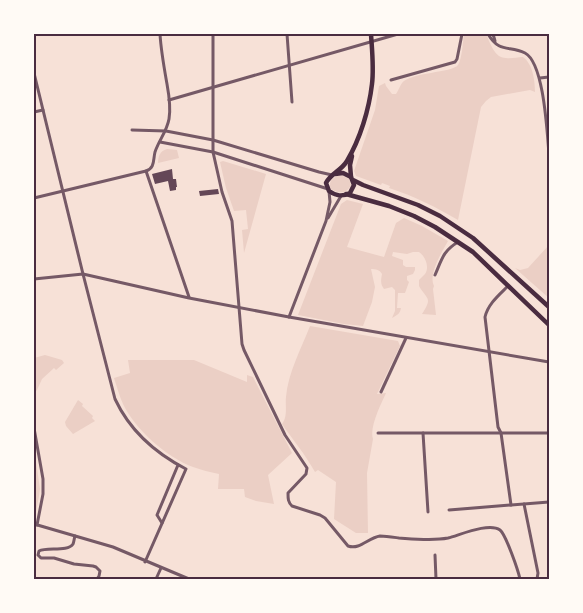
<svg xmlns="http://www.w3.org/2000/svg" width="583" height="613" viewBox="0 0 583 613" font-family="'Sofia Sans Condensed',sans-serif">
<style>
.green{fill:#ebcfc5}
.building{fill:#644757}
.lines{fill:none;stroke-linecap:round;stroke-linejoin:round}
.minor{stroke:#755966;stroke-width:3}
.secondary{stroke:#4a2c40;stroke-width:4.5}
.neatline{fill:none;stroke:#4a2c40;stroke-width:2}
</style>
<rect width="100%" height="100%" fill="#f7e1d7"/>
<g class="green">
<path d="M464,34H486C490,42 494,58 506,58C511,59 517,57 523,57C533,64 535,81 535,92L530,90L491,97L486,101L481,107L458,220C436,207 414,196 389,188L390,186L382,183L381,185L356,176L354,171L375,110L379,86L385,83L386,86L392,94H396C398,91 400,86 402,83C411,72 452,73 458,65C462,59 463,41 464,34Z"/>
<path d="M167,149L177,150L179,158L158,163C158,156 160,151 167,149Z"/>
<polygon points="223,161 266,174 244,253 242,230 248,229 246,210 234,211 226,188 220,162"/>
<path d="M337,176H343L349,179L351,185C347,194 339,194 331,189C328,183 331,179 337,176Z"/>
<path d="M347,200L363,204L347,247L384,257L396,223L404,218L422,226L448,241C442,252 428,274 434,286L433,289L436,315L422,314C433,297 427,300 419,286V280C421,278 423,276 425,274C430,267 425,256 419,252H413L407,254L393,252L392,256L403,260V265L406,267H415V270L413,274L407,276V280L409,282L405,293H398L397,308H401C400,314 397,315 392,318L395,311V290L392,287L384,289C380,284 381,280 382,274C380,270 376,269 371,269L375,287L372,302L363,326L344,324L298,315L341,204Z"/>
<polygon points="549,245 549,298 515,268 520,270 528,268"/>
<path d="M310,326L398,341L400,346L377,394L386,393C381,404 369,428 373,439L367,473L368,533H356L334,519L336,482L318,470L315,472C305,454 293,440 282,424C288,416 285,406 286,397C288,373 301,349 310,326Z"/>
<polygon points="45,355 62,360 64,363 56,370 54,368 42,379 37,390 34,393 34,358"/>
<path d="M128,360H194L247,382V375L253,377L292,453L268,475L274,504L256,501L245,497L244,489H218L219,474C210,472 201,470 193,467C166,457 135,429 123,404C119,395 117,387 114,378L130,373Z"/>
<polygon points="78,400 83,404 82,406 93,416 92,418 95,421 73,434 66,426 65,422"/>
<polygon points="34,448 40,489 39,496 35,517"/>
</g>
<g class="building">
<polygon points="172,169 173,179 176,179 177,187 176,187 176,190 170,191 168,181 155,184 152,174"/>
<polygon points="218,189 219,194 200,196 199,191"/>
</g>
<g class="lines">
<g class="minor">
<path d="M213,34V152L222,192L232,221L242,344L244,350L285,435L307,468L306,474L288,493C288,499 288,502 292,506L320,515L325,518L348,546C360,550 368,538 380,536C386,536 392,537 399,538C414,539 433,541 448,538C460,535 489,522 500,530C506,535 518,570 520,579"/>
<polyline points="287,34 292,102"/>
<path d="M488,34C500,54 509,45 525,53C544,63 547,132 549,154"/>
<polyline points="493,34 495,41"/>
<path d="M34,73L83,274L115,399C130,431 155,453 186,469L145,562"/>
<polyline points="540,78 549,77"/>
<polyline points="391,80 455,62 457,59 462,34"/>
<polyline points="169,100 398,34"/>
<polyline points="34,112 43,110"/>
<polyline points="132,130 166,131 213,140 319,172 332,175"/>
<polyline points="160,142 213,152 328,189"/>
<polyline points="146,171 189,297"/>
<path d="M34,198L146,171C155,168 153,160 155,152C159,140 167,131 169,119C171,108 169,95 167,84C164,67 161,51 160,34"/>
<polyline points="328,218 341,196"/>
<path d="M435,275C442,259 443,251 458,242"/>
<polyline points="34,279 83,274 189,298 289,317 549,362"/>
<path d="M508,286C499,295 488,304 485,317L498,427L501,433L511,505"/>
<polyline points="289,317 326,221 330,202 329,191"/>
<polyline points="381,392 406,338"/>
<polyline points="34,428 43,479 43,494 37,525"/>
<polyline points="378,433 549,433"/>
<polyline points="423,433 428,512"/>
<polyline points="524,504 538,573 537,579"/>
<polyline points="449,510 549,502"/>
<polyline points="162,523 157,515 178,465"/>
<polyline points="34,524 113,547 189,579"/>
<path d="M75,536C74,539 74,542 73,544C68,552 47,547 39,551L38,555L41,558H54L74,564L93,566L96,567L100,571L99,576L97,579"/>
<polyline points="435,555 436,579"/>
<polyline points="156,579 161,568"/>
</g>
<g class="secondary">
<path d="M335,174L343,173L351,177L354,185L350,193C342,197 336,196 329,191L326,183C330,174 341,171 347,161C360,139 369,110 372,84C374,68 372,50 371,34"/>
<polyline points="351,177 350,165 352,156"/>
<polyline points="353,180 363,185 418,205 440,216 473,238 549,307"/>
<polyline points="346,194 389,206 414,216 435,227 473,252 549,325"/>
</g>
</g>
<rect width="583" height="613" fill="none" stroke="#fffaf5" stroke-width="70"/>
<rect x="35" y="35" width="513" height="543" class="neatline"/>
</svg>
